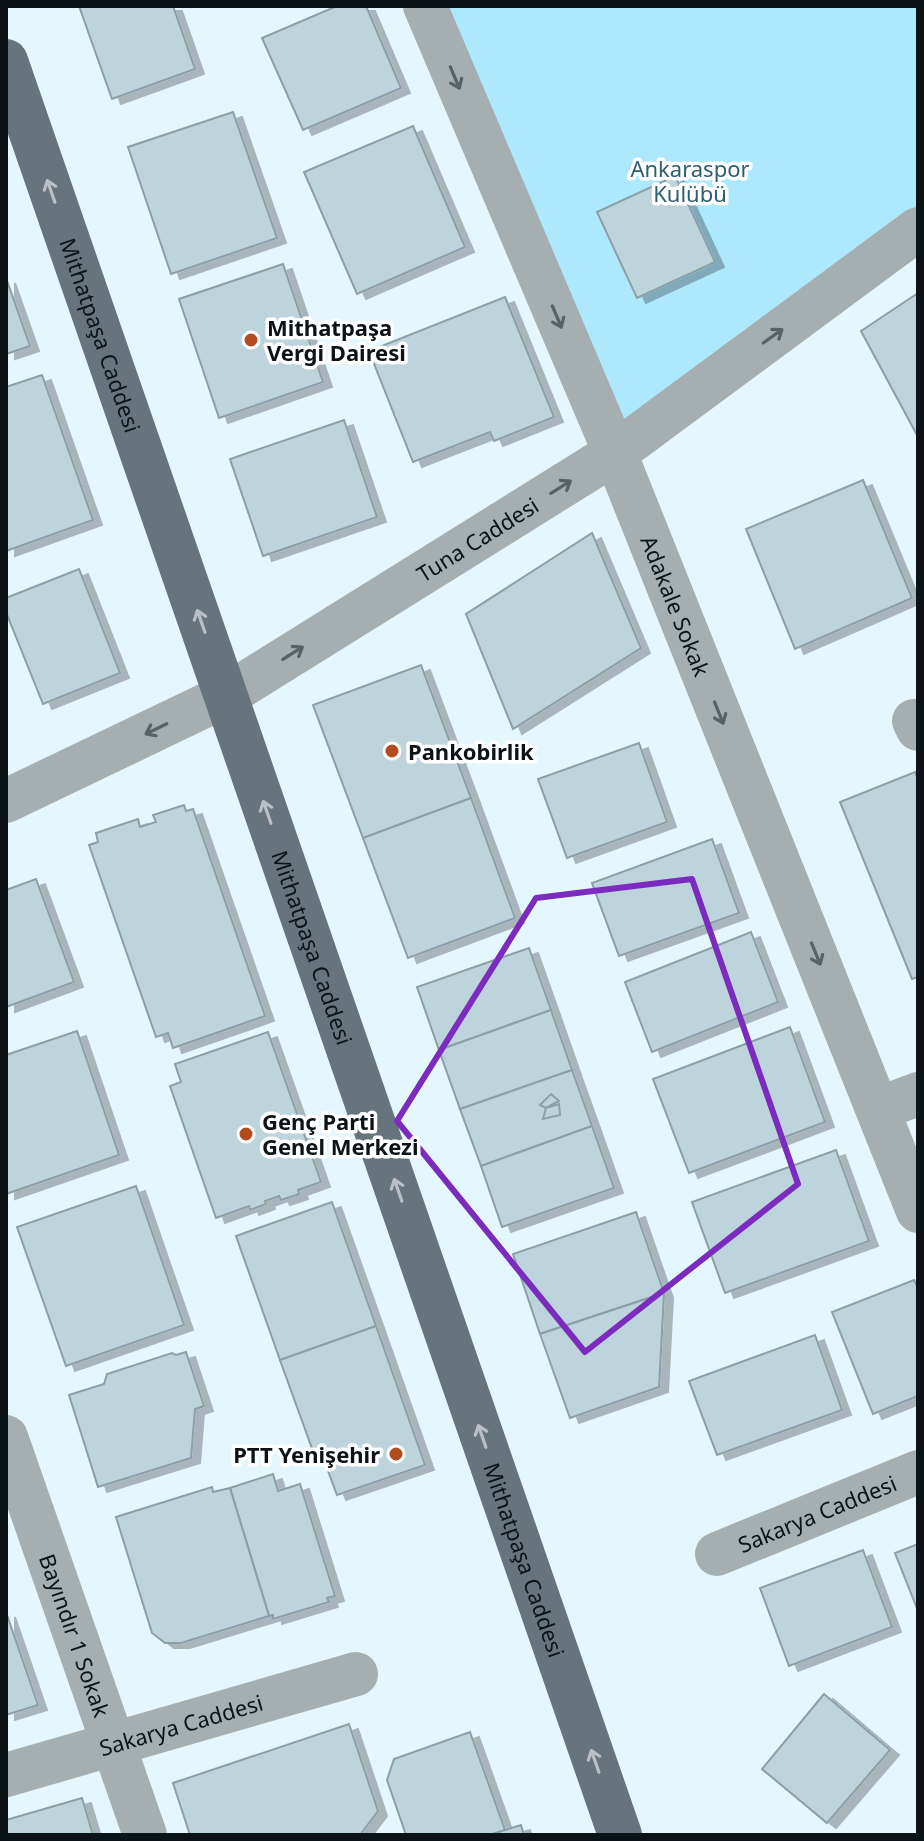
<svg xmlns="http://www.w3.org/2000/svg" width="924" height="1841" viewBox="0 0 924 1841" font-family="'Noto Sans',sans-serif">
<style>
.green{fill:#aee8fc}
.building{fill:#bed4dc;stroke:#8b9fa7;stroke-width:2;filter:url(#shadow)}
.lines{fill:none;stroke-linecap:round;stroke-linejoin:round}
.minor{stroke:#a5afb2;stroke-width:44}
.major{stroke:#65757b;stroke-width:44}
.oneway{stroke:#586164}
.oneway2{stroke:#bac1c4}
.marked{fill:none;stroke:#7b2cbf;stroke-width:6;stroke-linejoin:round}
.poi-dot{fill:#b24c1f;stroke:#fff;stroke-width:3}
.labels{text-anchor:middle;dominant-baseline:central;stroke-width:7;stroke-linejoin:round;paint-order:stroke}
.park-label{font-size:22px;fill:#2d5f6f;stroke:#fff}
.poi-label{font-size:22px;font-weight:bold;fill:#0b1316;stroke:#fff;text-anchor:start}
.street-label{font-size:22px;fill:#0b1316;stroke:#fff}
</style>
<defs>
<filter id="shadow"><feDropShadow dx="9" dy="5" stdDeviation="0" flood-color="#0004"/></filter>
</defs>
<rect width="100%" height="100%" fill="#e5f7fe"/>
<polygon class="green" points="425,6 918,6 918,229 615,453"/>
<g class="building">
<polygon points="79,6 173,6 195,69 112,99"/>
<polygon points="337,6 366,6 401,88 303,130 262,38"/>
<polygon points="233,112 277,238 171,274 128,147"/>
<polygon points="413,126 465,247 357,294 304,172"/>
<polygon points="675,176 715,262 637,298 597,212"/>
<polygon points="283,264 323,382 219,418 179,299"/>
<polygon points="6,278 30,346 6,354"/>
<polygon points="918,293 918,437 861,331"/>
<polygon points="505,297 554,417 494,441 490,432 413,462 369,351"/>
<polygon points="42,375 93,520 6,551 6,387"/>
<polygon points="344,420 377,517 263,556 230,459"/>
<polygon points="863,480 912,598 795,649 746,529"/>
<polygon points="592,533 641,648 513,729 466,614"/>
<polygon points="79,569 120,673 43,704 6,612 6,598"/>
<polygon points="421,665 471,798 363,838 313,705"/>
<polygon points="639,743 667,822 567,858 538,779"/>
<polygon points="915,772 918,780 918,977 912,979 840,802"/>
<polygon points="471,798 515,918 408,958 363,838"/>
<polygon points="184,805 186,811 193,809 265,1016 173,1048 168,1033 156,1037 89,845 98,842 96,833 138,819 140,827 156,822 153,815"/>
<polygon points="712,839 739,913 619,956 592,883"/>
<polygon points="36,879 74,982 6,1007 6,890"/>
<polygon points="751,932 778,1002 652,1052 625,982"/>
<polygon points="529,948 551,1010 439,1050 417,987"/>
<polygon points="551,1010 572,1070 460,1109 439,1050"/>
<polygon points="790,1027 825,1122 689,1173 653,1079"/>
<polygon points="77,1031 119,1155 6,1194 6,1055"/>
<polygon points="268,1032 321,1182 298,1190 299,1194 281,1200 279,1196 265,1201 266,1204 250,1210 249,1206 216,1218 170,1086 181,1082 175,1064"/>
<polygon points="572,1070 592,1126 481,1166 460,1109"/>
<polygon points="551,1094 559,1101 546,1108 540,1105"/>
<polygon points="559,1104 560,1115 543,1119 546,1108"/>
<polygon points="592,1126 614,1188 502,1227 481,1166"/>
<polygon points="836,1150 869,1241 725,1293 692,1202"/>
<polygon points="136,1186 184,1325 66,1366 17,1227"/>
<polygon points="332,1202 376,1326 280,1360 236,1236"/>
<polygon points="636,1212 664,1293 540,1334 513,1254"/>
<polygon points="914,1280 918,1288 918,1396 873,1414 832,1312"/>
<polygon points="664,1293 659,1387 570,1418 540,1334"/>
<polygon points="376,1326 425,1465 337,1495 325,1463 318,1465 280,1360"/>
<polygon points="815,1335 842,1410 717,1455 689,1381"/>
<polygon points="186,1352 204,1406 195,1409 191,1458 98,1487 69,1395 104,1384 107,1374 172,1353 176,1355"/>
<polygon points="273,1474 278,1491 300,1484 335,1596 327,1598 329,1602 273,1619 273,1615 269,1616 230,1488"/>
<polygon points="212,1487 213,1492 230,1488 269,1616 181,1643 165,1643 152,1633 116,1517"/>
<polygon points="918,1544 918,1611 895,1553"/>
<polygon points="863,1550 892,1627 789,1666 760,1588"/>
<polygon points="6,1612 38,1705 6,1715"/>
<polygon points="824,1694 890,1750 827,1823 762,1769"/>
<polygon points="349,1724 378,1811 360,1835 190,1835 173,1783"/>
<polygon points="470,1732 505,1830 490,1835 406,1835 387,1780 394,1759"/>
<polygon points="82,1798 93,1835 6,1835 6,1820"/>
<polygon points="521,1825 524,1835 490,1835 505,1830"/>
</g>
<g class="lines">
<g class="minor">
<path id="s1" d="M425,6L615,453L918,1211"/>
<polyline points="914,721 918,729"/>
<path id="s2" d="M6,801L227,695L615,453L918,229"/>
<polyline points="878,1109 918,1094"/>
<path id="s3" d="M6,1437L145,1835"/>
<path id="s4" d="M717,1554L918,1472"/>
<path id="s5" d="M6,1775L356,1674"/>
</g>
<path class="major" id="s6" d="M6,61L620,1835"/>
</g>
<defs><path id="oneway-shaft" d="M-6 0H5M1.5-3L5.5 0L1.5 3" fill="none" stroke-width="1.6" stroke-linecap="round" stroke-linejoin="round" transform="scale(2)"/></defs>
<g class="oneway">
<use href="#oneway-shaft" transform="translate(455 78) rotate(67)"/>
<use href="#oneway-shaft" transform="translate(557 317) rotate(67)"/>
<use href="#oneway-shaft" transform="translate(773 336) rotate(-36)"/>
<use href="#oneway-shaft" transform="translate(561 487) rotate(-32)"/>
<use href="#oneway-shaft" transform="translate(293 653) rotate(-32)"/>
<use href="#oneway-shaft" transform="translate(719 713) rotate(68)"/>
<use href="#oneway-shaft" transform="translate(156 729) rotate(154)"/>
<use href="#oneway-shaft" transform="translate(816 954) rotate(68)"/>
</g>
<g class="oneway2">
<use href="#oneway-shaft" transform="translate(51 191) rotate(-109)"/>
<use href="#oneway-shaft" transform="translate(201 621) rotate(-109)"/>
<use href="#oneway-shaft" transform="translate(267 812) rotate(-109)"/>
<use href="#oneway-shaft" transform="translate(398 1190) rotate(-109)"/>
<use href="#oneway-shaft" transform="translate(482 1436) rotate(-109)"/>
<use href="#oneway-shaft" transform="translate(595 1761) rotate(-109)"/>
</g>
<path class="marked" d="M692,879L798,1184L585,1352L397,1121L536,898Z"/>
<g class="poi-dot">
<circle cx="251" cy="340" r="8"/>
<circle cx="392" cy="751" r="8"/>
<circle cx="246" cy="1134" r="8"/>
<circle cx="396" cy="1454" r="8"/>
</g>
<g class="labels">
<g class="park-label">
<text x="690" y="168">Ankaraspor<tspan x="690" dy="25">Kulübü</tspan></text>
</g>
<g class="poi-label">
<text x="267" y="327">Mithatpaşa<tspan x="267" dy="25">Vergi Dairesi</tspan></text>
<text x="408" y="751">Pankobirlik</text>
<text x="262" y="1121">Genç Parti<tspan x="262" dy="25">Genel Merkezi</tspan></text>
<text x="380" y="1454" text-anchor="end">PTT Yenişehir</text>
</g>
<g class="street-label">
<text stroke="none"><textPath href="#s6" startOffset="290">Mithatpaşa Caddesi</textPath></text>
<text stroke="none"><textPath href="#s2" startOffset="540">Tuna Caddesi</textPath></text>
<text stroke="none"><textPath href="#s1" startOffset="650">Adakale Sokak</textPath></text>
<text stroke="none"><textPath href="#s6" startOffset="938">Mithatpaşa Caddesi</textPath></text>
<text stroke="none"><textPath href="#s4" startOffset="108">Sakarya Caddesi</textPath></text>
<text stroke="none"><textPath href="#s6" startOffset="1586">Mithatpaşa Caddesi</textPath></text>
<text stroke="none"><textPath href="#s3" startOffset="210">Bayındır 1 Sokak</textPath></text>
<text stroke="none"><textPath href="#s5" startOffset="182">Sakarya Caddesi</textPath></text>
</g>
</g>
<rect width="924" height="1841" fill="none" stroke="#0b1316" stroke-width="16"/>
</svg>
